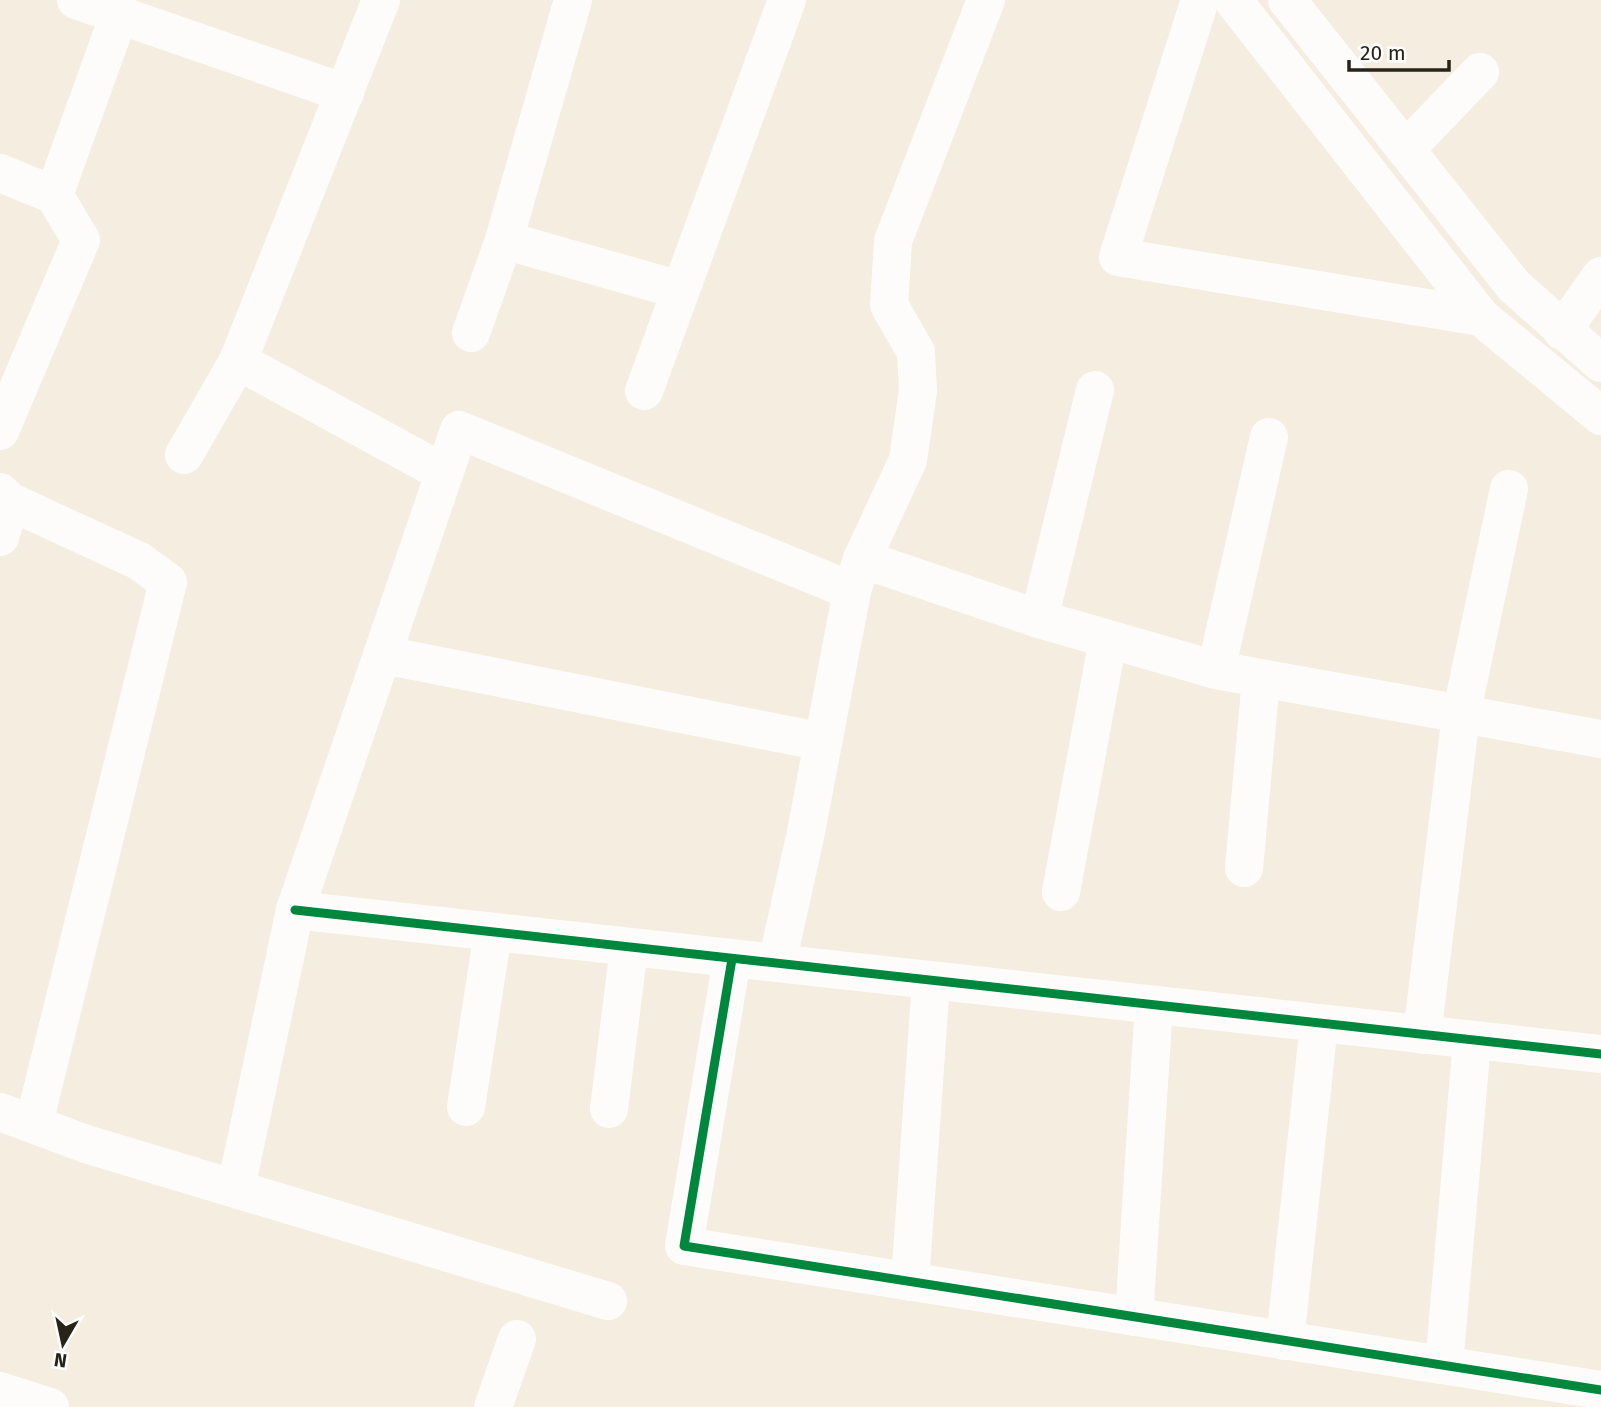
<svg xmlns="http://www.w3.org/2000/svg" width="1601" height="1407" viewBox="0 0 1601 1407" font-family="'Fira Sans',sans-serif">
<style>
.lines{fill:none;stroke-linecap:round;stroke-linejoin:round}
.minor{stroke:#fefcfa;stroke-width:38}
.cycleway-casing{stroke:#fefefe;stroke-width:13}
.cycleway{stroke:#00873e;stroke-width:9}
</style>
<rect width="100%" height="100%" fill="#f5ede0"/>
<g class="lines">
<g class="minor">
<polyline points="76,0 345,93"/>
<polyline points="1200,0 1118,257 1481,317"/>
<polyline points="1233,0 1481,317 1601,416"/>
<polyline points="1287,0 1514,286 1601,363"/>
<polyline points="1406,149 1480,72"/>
<polyline points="0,173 54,195 81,240 0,431"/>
<polyline points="54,195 119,15"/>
<polyline points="504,240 680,290"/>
<polyline points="1562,331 1601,276"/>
<polyline points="471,333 504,240 573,0"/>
<polyline points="238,361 444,473"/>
<polyline points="644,391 787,0"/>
<polyline points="184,455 238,361 381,0"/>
<polyline points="0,492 11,502 139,561 168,582 34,1123"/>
<polyline points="0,537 11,502"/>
<polyline points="862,559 1039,619 1216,670 1601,739"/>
<polyline points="1039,619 1095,390"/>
<polyline points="384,655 823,742"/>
<polyline points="1216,670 1269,437"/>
<polyline points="1244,868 1261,679"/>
<polyline points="1061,892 1108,640"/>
<polyline points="295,910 1601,1054"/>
<polyline points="732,959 684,1246 1601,1390"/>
<polyline points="777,963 805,837 852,591 862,559 908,460 918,391 916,352 889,305 893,241 986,0"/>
<polyline points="1422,1035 1461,715 1509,489"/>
<polyline points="466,1107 493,932"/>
<polyline points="609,1109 629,947"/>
<polyline points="0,1112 86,1144 608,1301"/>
<polyline points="236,1188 295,910 459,430 852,591"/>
<polyline points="910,1282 931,981"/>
<polyline points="1134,1317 1154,1005"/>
<polyline points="1285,1341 1319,1024"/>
<polyline points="1444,1365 1472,1041"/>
<polyline points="0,1391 50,1407"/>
<polyline points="493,1407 517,1339"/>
</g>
<g class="cycleway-casing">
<g id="cycleway">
<polyline points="295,910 1601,1054"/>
<polyline points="732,959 684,1246 1601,1390"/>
</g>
</g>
<use href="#cycleway" class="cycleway"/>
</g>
<g transform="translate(63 1344) rotate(189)" stroke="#fefefe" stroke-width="5" paint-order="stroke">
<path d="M0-5L12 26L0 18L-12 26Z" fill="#282217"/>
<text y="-10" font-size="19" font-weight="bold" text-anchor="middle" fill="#282217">N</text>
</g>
<path d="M1349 60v10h100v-10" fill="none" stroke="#282217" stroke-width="3.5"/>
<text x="1360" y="60" font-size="21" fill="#282217" stroke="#fefefe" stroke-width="5" paint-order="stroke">20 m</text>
</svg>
